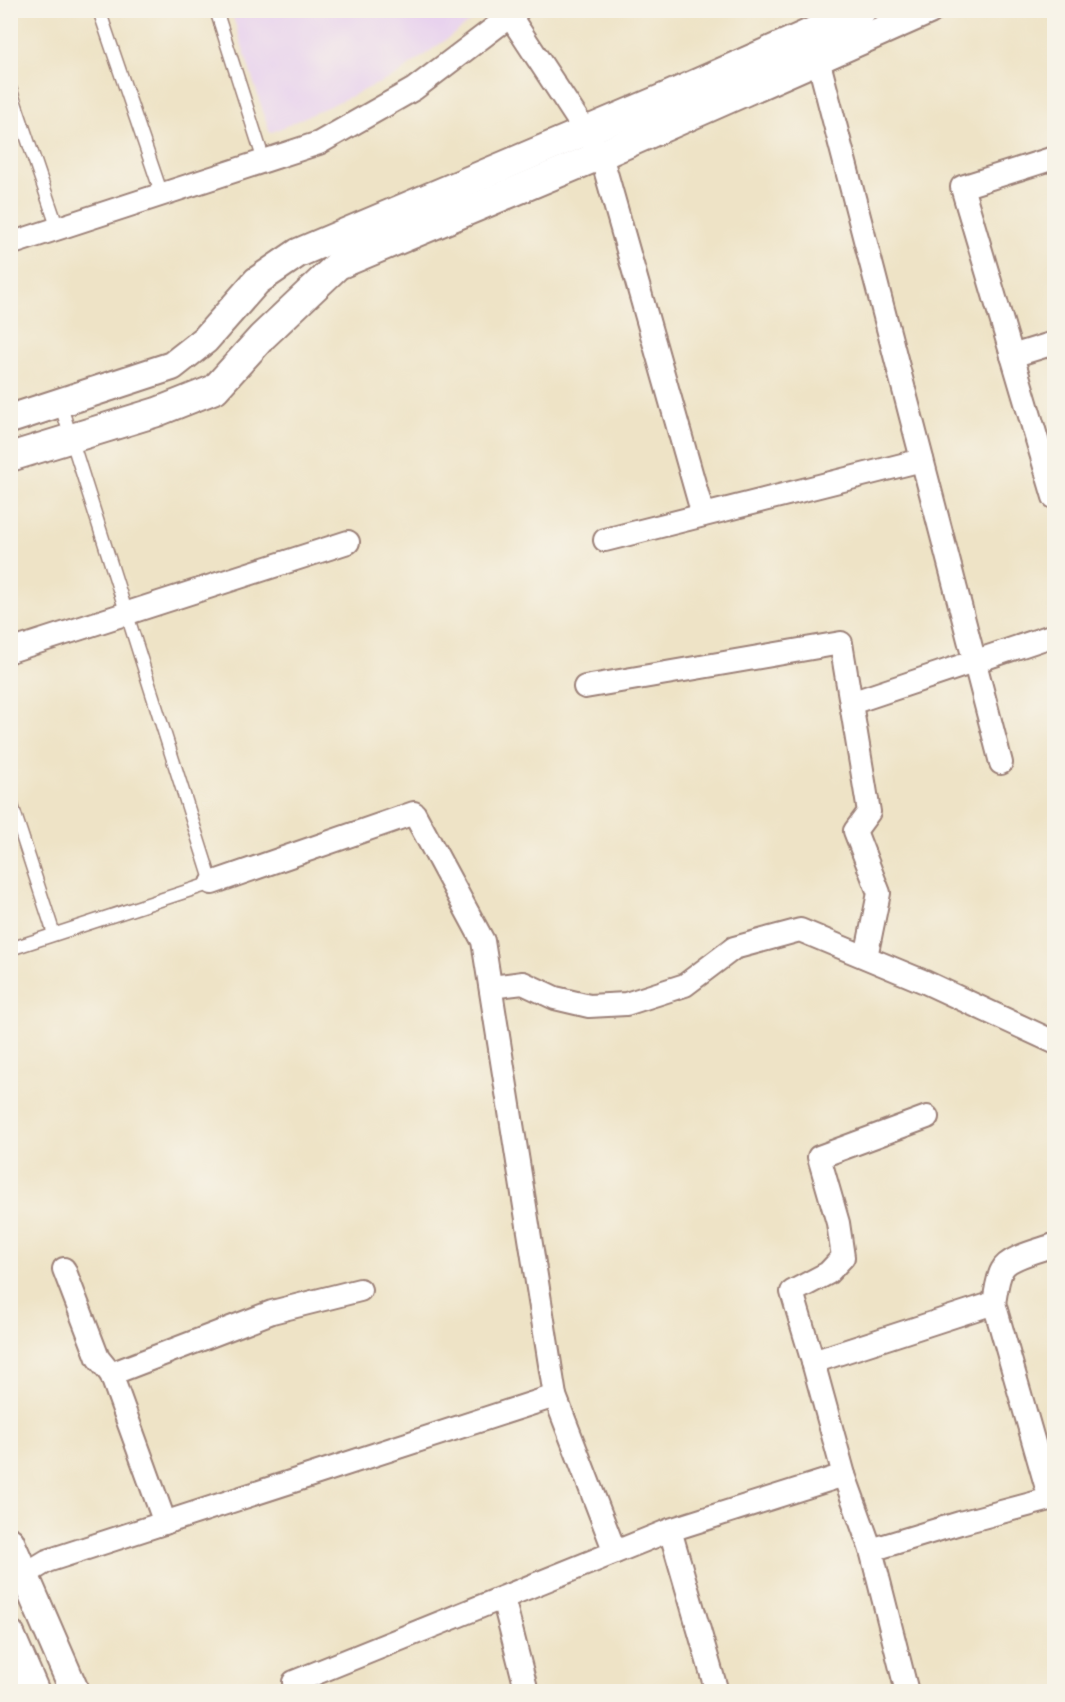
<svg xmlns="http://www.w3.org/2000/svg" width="1065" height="1702" viewBox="0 0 1065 1702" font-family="Pangolin,sans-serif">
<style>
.built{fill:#e8d2ee}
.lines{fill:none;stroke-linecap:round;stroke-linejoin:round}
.service-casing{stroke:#9c8178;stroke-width:15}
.minor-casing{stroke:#9c8178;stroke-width:26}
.tertiary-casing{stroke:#9c8178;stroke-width:32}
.service{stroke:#fff;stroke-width:12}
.minor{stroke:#fff;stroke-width:22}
.tertiary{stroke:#fff;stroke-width:28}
</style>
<rect width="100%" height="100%" fill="#f7f3e8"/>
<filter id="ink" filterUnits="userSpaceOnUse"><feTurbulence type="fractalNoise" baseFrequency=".0167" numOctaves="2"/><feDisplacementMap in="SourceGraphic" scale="12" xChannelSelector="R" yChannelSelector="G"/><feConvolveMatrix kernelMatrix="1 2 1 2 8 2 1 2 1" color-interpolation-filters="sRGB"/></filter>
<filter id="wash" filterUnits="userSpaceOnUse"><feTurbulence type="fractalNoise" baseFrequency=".008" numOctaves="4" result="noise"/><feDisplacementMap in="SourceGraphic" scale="24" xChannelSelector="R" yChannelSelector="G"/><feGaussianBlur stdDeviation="1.35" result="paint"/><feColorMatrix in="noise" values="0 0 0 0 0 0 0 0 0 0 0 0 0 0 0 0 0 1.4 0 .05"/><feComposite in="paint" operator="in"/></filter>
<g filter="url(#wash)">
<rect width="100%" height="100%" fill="#eee3c6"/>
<polygon class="built" points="231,11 231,10 486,11 395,76 270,133"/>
</g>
<g filter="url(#ink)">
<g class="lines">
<g class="service-casing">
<g id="service">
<polyline points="99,10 162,195"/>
<polyline points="216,10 264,161"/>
<polyline points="10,88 58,229"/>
<polyline points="10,799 54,934"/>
<polyline points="10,949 212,883 60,403"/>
</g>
</g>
<g class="minor-casing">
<g id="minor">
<polyline points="506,10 601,155 703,515"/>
<polyline points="818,59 1001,763"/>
<polyline points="1054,158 962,187 1054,497"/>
<polyline points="10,244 319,143 414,89 518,10"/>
<polyline points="1012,356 1054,343"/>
<polyline points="605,540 922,460"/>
<polyline points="10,651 348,542"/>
<polyline points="585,687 841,643 869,812 855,831 879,893 866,957"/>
<polyline points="851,703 1054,635"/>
<polyline points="212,883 414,813 483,941 555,1396"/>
<polyline points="491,987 523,983 555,998 589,1006 626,1004 685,985 734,948 800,930 925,982 1054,1042"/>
<polyline points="64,1269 98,1358 111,1374 165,1523"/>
<polygon points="994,1303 1050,1499 960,1523 871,1550 844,1475 813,1362"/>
<path d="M994,1303C996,1293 997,1279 1002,1270C1008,1257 1041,1250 1054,1245"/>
<polyline points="813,1362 792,1292 828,1273 843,1257 838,1223 819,1157 927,1117"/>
<polyline points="111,1374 272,1312 360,1290"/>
<polyline points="670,1530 717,1692"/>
<polyline points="871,1550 907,1692"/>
<polyline points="24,1575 47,1561 555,1396 615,1552"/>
<polyline points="503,1598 527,1692"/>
<polyline points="297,1692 294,1682 670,1530 844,1475"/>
</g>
</g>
<g class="tertiary-casing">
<g id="tertiary">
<polyline points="10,419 172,366 205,340 257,281 298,253 664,98 862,10"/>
<polyline points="10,457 157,412 215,389 262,337 338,265 601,155 929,10"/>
<polyline points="10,1542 75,1692"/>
<polyline points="10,1634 35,1692"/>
</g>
</g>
<use href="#service" class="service"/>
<use href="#minor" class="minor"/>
<use href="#tertiary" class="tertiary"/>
</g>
</g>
<rect width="1065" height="1702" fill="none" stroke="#f7f3e8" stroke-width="36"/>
</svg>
